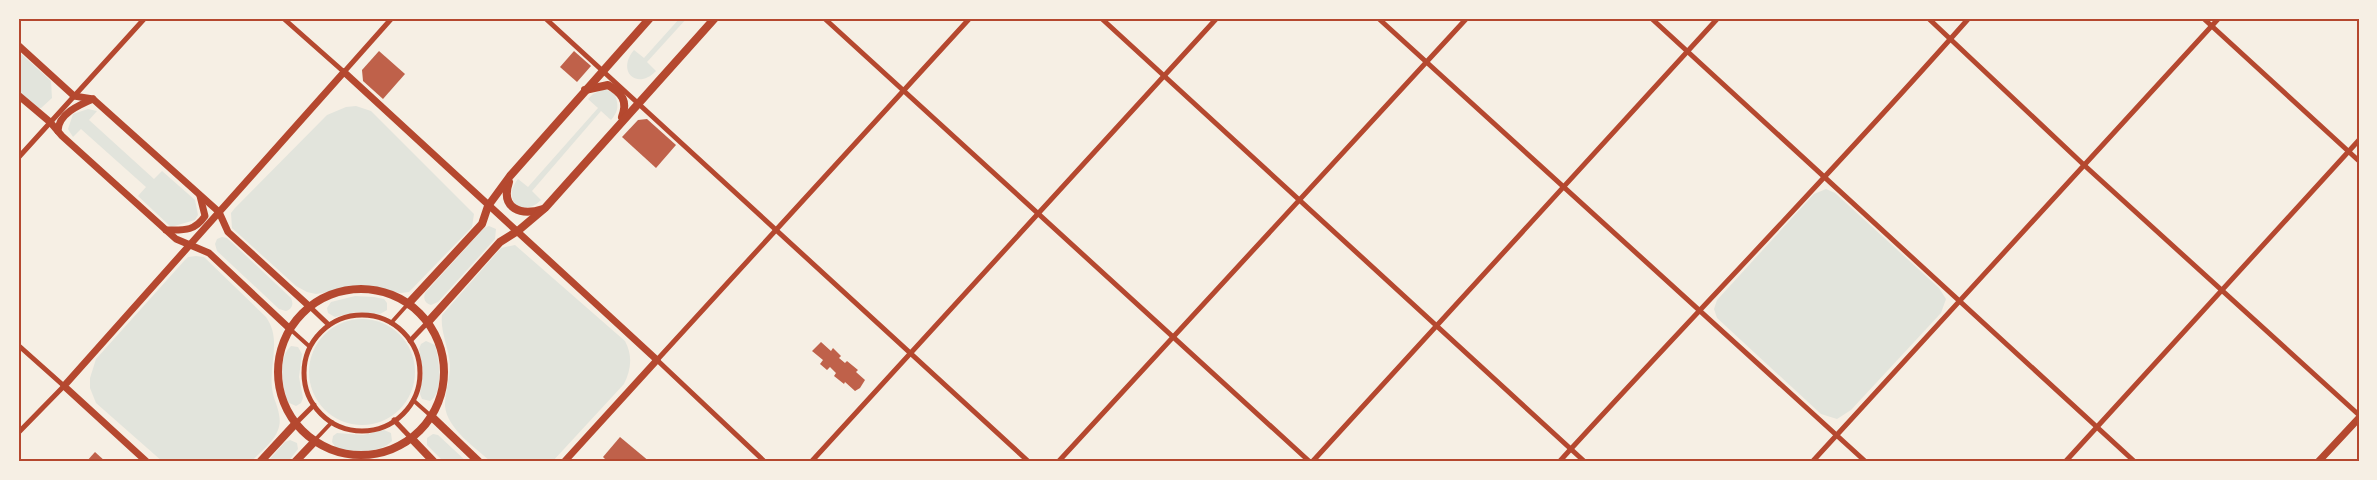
<svg xmlns="http://www.w3.org/2000/svg" width="2377" height="480" viewBox="0 0 2377 480" font-family="Mulish,sans-serif">
<style>
.green{fill:#e2e4dc}
.building{fill:#bf614a}
.lines{fill:none;stroke-linecap:round;stroke-linejoin:round}
.pedestrian{stroke:#b5482f;stroke-width:4}
.minor{stroke:#b5482f;stroke-width:5}
.tertiary{stroke:#b5482f;stroke-width:7}
.secondary{stroke:#b5482f;stroke-width:8}
.primary{stroke:#b5482f;stroke-width:8}
.neatline{fill:none;stroke:#b5482f;stroke-width:2}
</style>
<rect width="100%" height="100%" fill="#f6efe4"/>
<g class="green">
<path d="M680,18H687L647,62L656,71C637,91 616,71 634,50L644,58Z"/>
<polygon points="18,51 51,81 52,98 41,108 29,108 18,98"/>
<path d="M604,89L614,93C619,104 619,111 611,120L601,111L532,191L541,200C533,208 526,209 516,206C509,195 511,188 518,179L528,187L598,108L588,99L593,94Z"/>
<polygon points="356,106 371,111 474,214 472,227 409,292 401,293 358,287 316,294 307,292 296,286 232,228 231,213 235,208 327,115 346,107"/>
<polygon points="88,109 97,111 89,120 154,179 162,171 195,200 198,215 195,220 171,227 138,196 146,187 81,129 73,137 68,129 73,114"/>
<polygon points="1826,189 1835,193 1939,288 1946,299 1941,313 1851,410 1837,419 1821,414 1717,318 1714,309 1717,300 1814,194"/>
<path d="M489,226L496,229L495,239L438,302L431,305C425,303 423,299 425,293L484,228Z"/>
<path d="M222,237L227,238L291,298C294,304 292,309 286,311L279,309L217,251L215,244L217,239Z"/>
<path d="M515,245L625,341C633,356 631,370 624,384L552,462H491C476,448 447,429 445,406C445,392 450,379 450,365C449,348 440,332 442,315L501,248Z"/>
<path d="M196,256L204,257L266,317C283,341 267,366 273,394C276,405 283,418 278,430C274,442 259,453 251,462H163L96,403L90,388V378L96,359L184,261L188,257Z"/>
<polygon points="355,296 374,297 384,299 387,303 387,310 380,314 356,312 335,317 328,313 327,308 331,302"/>
<circle cx="362" cy="372" r="53"/>
<path d="M426,341L435,345C439,358 444,394 430,401L422,399L420,394L423,372L419,349L421,344Z"/>
<path d="M291,346L298,347L302,354L299,377L303,398L301,403L296,406L287,402C283,386 277,358 291,346Z"/>
<path d="M384,430L391,433L392,441C380,454 352,452 336,448L332,442L333,436L337,433L363,435Z"/>
<polygon points="433,434 438,435 467,462 444,462 427,445 427,438"/>
<polygon points="290,440 297,443 298,449 288,462 267,462 285,442"/>
</g>
<g class="building">
<polygon points="379,51 405,74 383,99 363,81 362,70"/>
<polygon points="574,51 591,66 577,82 560,67"/>
<polygon points="647,119 676,145 656,168 622,137 638,120"/>
<polygon points="821,342 831,351 833,348 841,356 839,358 845,363 847,361 858,370 856,372 865,380 860,388 855,391 845,382 844,384 834,376 836,373 830,367 827,370 820,364 823,360 812,351"/>
<polygon points="620,437 650,462 608,462 603,457"/>
<polygon points="95,452 106,462 86,462"/>
</g>
<g class="lines">
<g class="pedestrian">
<polyline points="391,323 408,304"/>
<polyline points="290,329 310,347"/>
<polyline points="413,400 431,416"/>
<polyline points="315,440 332,422"/>
</g>
<g class="minor">
<polyline points="283,18 344,72 392,18"/>
<polyline points="545,18 1029,462"/>
<polyline points="824,18 1310,462"/>
<polyline points="1101,18 1585,462"/>
<polyline points="1378,18 1866,462"/>
<polyline points="1651,18 2135,462"/>
<polyline points="1928,18 2084,165 2359,415"/>
<polyline points="2203,18 2359,161"/>
<polyline points="18,158 145,18"/>
<polyline points="310,307 329,325"/>
<circle cx="362" cy="373" r="58"/>
<polyline points="410,341 428,322"/>
<polyline points="18,345 64,386 18,433"/>
<polyline points="394,420 412,439"/>
<polyline points="296,423 314,405"/>
<polyline points="765,462 657,360 970,18"/>
<polyline points="811,462 1217,18"/>
<polyline points="1058,462 1467,18"/>
<polyline points="1312,462 1718,18"/>
<path d="M1559,462C1695,313 1836,169 1969,18"/>
<polyline points="1812,462 2219,18"/>
<polyline points="2065,462 2359,140"/>
</g>
<g class="tertiary">
<polyline points="18,45 74,96 93,99 219,212 228,232 310,307"/>
<polyline points="18,95 50,122 62,136 166,230 176,239 209,253 290,329"/>
<path d="M58,131C58,114 79,105 93,99"/>
<path d="M166,230C183,230 194,232 205,216L200,196"/>
<polyline points="147,462 64,386 344,72 657,360 564,462"/>
<polyline points="2318,462 2359,418"/>
</g>
<g class="secondary">
<polyline points="431,416 479,462"/>
<polyline points="412,439 434,462"/>
</g>
<g class="primary">
<path d="M585,90L608,85C622,93 628,101 622,117"/>
<path d="M509,182C500,209 521,216 543,209"/>
<circle cx="361" cy="372" r="83"/>
<polyline points="408,304 482,224 488,206 510,176 650,18"/>
<polyline points="428,322 500,242 519,230 545,208 715,18"/>
<polyline points="260,462 296,423"/>
<polyline points="295,462 315,441"/>
</g>
</g>
<rect width="2377" height="480" fill="none" stroke="#f6efe4" stroke-width="39"/>
<rect x="20" y="20" width="2338" height="440" class="neatline"/>
</svg>
